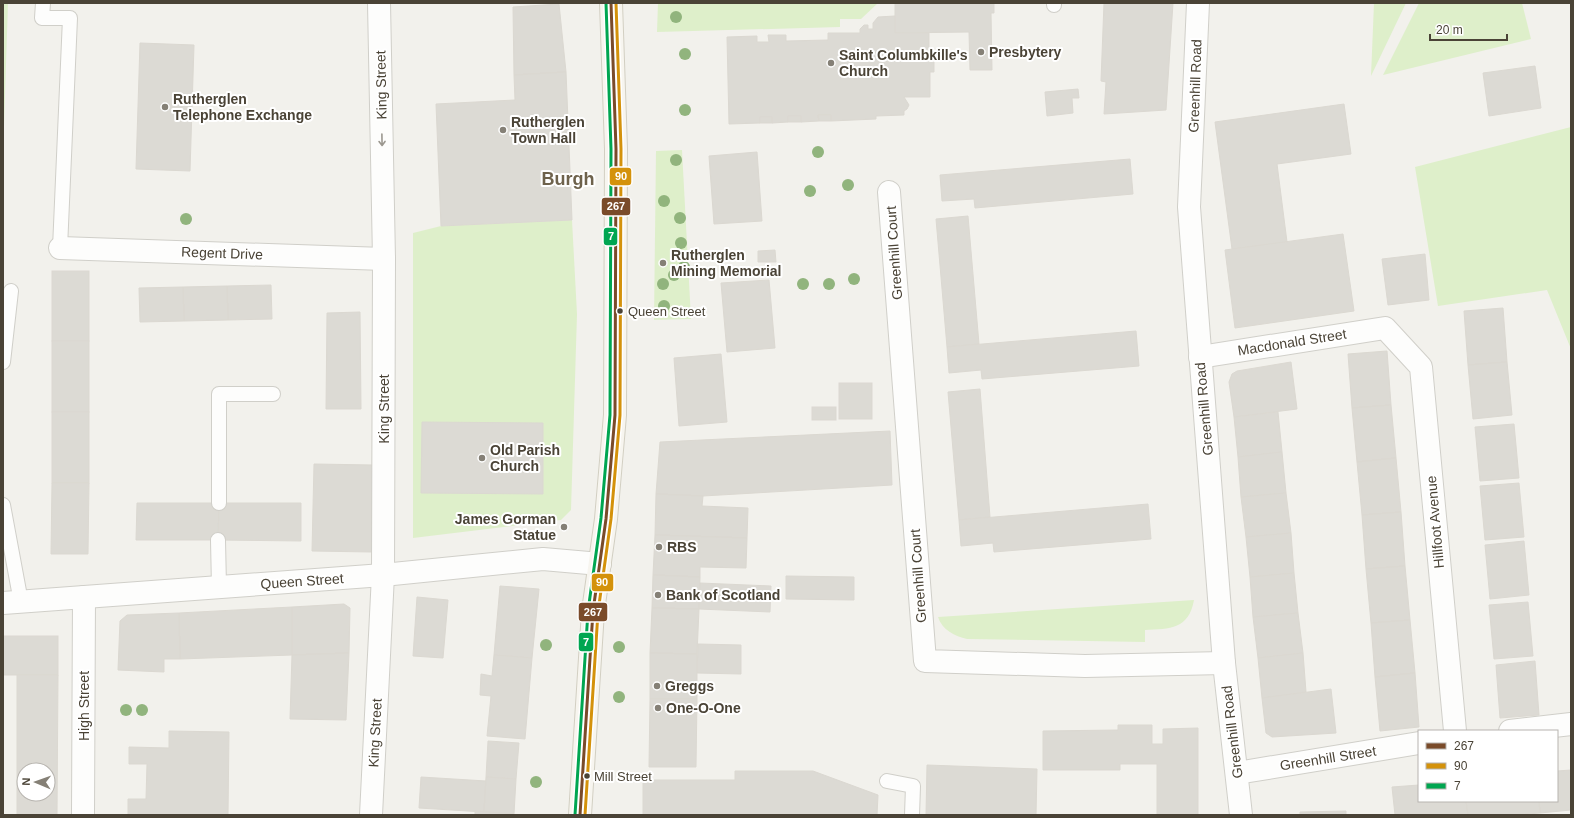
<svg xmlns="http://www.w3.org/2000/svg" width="1574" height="818" viewBox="0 0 1574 818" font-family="Helvetica,sans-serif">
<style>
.green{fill:#deefca}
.building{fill:#dcdad4;stroke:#dbd8d1;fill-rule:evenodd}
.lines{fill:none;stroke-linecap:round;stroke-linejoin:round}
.lane-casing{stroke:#d0cfc9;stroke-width:16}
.street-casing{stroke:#d0cfc9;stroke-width:24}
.secondary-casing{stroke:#d2cfc2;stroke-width:24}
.lane{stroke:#fdfdfc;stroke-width:14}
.street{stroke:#fdfdfc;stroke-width:22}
.secondary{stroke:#f7f5ef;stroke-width:22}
.bus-1-casing{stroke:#fff;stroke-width:6}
.bus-2-casing{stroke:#fff;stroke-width:6}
.bus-3-casing{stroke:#fff;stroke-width:6}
.bus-1{stroke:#7a4b2a;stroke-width:3}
.bus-2{stroke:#d4920b;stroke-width:3}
.bus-3{stroke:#00a651;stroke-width:3}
.tree{fill:#91b47d}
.oneway{stroke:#9b978f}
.poi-dot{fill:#858076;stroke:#fff;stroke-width:1.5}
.bus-dot{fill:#4a4336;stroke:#fff;stroke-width:1.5}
.labels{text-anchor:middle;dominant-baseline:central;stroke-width:4;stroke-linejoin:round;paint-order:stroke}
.bus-label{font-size:13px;fill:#4a4336;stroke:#fff;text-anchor:start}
.poi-label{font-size:14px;font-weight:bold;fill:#4a4336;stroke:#fff;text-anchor:start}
.street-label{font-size:14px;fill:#4a4336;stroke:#fff}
.district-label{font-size:18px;font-weight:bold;fill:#6e624c;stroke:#fff}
.line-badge{stroke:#fff;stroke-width:1.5}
.badge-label{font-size:11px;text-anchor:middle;font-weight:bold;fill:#fff}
</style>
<rect width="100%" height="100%" fill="#f2f1ec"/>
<g class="green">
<polygon points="3,3 8,3 3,157"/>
<polygon points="658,3 878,3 861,19 840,19 840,27 657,32"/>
<polygon points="1374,3 1406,3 1371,76"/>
<polygon points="1419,3 1522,3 1531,39 1383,75"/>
<polygon points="1571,127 1571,349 1547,290 1438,306 1415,167"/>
<polygon points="682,150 691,319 654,320 656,151"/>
<polygon points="572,220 577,314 571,510 561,520 413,538 413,233 441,226"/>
<path d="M1194,600C1189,629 1170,629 1145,630V642L967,639C955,636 942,630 938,617Z"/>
</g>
<g class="building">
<polygon points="895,3 994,3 994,13 991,13 992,70 970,70 969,32 895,33"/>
<polygon points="1104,3 1173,3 1166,110 1104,114 1106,82 1101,81"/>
<polygon points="559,4 566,72 514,75 513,7"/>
<polygon points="895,16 895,33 929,33 929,53 934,53 934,72 930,72 930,97 904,97 909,105 907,109 904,111 904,115 876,116 876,119 831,121 831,115 818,115 819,121 801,122 801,116 788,116 788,122 772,123 772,117 760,117 760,123 729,124 727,37 757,36 757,42 769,42 768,35 786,35 786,41 828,40 828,33 860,33 860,29 864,25 868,25 868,29 873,29 873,23 878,17"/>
<polygon points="140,43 194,45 190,171 136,169"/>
<polygon points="1535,66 1541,108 1489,116 1483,73"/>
<polygon points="566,72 572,220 441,226 436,104 515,100 514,75"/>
<polygon points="1078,89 1079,98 1072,98 1073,113 1047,116 1045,92"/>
<polygon points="1344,104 1351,154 1277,164 1287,242 1232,249 1215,122"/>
<polygon points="818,115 831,115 831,121 819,121"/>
<rect x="788" y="116" width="13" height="6"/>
<rect x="760" y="117" width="12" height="6"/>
<polygon points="757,152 762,221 714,224 709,156"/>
<polygon points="1130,159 1133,194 975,208 974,199 942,201 940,175"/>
<polygon points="968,216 979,344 947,347 936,219"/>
<polygon points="1343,234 1354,311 1235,328 1225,250"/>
<polygon points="775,250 776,262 758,262 758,251"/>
<polygon points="1425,254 1429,300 1388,305 1382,259"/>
<rect x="52" y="271" width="37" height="70"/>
<polygon points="769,280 775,348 727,352 721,283"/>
<polygon points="271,285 272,319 228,320 227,286"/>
<polygon points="227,286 228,320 184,321 183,287"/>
<polygon points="183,287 184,321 140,322 139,288"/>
<polygon points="1503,308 1507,362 1468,365 1464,311"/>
<polygon points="360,312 361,409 326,409 327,313"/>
<polygon points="1136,331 1139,366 982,379 981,370 949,373 947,347"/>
<rect x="52" y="341" width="37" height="71"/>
<polygon points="1387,351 1391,405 1352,408 1348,354"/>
<polygon points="721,354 727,422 679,426 674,358"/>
<polygon points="1291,362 1297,409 1234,417 1229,382 1232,374 1237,371"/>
<polygon points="1507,362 1512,415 1473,419 1468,365"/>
<rect x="839" y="383" width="33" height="36"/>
<polygon points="980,389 990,517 959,520 948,392"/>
<polygon points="1391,405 1396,458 1357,462 1352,408"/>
<rect x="812" y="407" width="24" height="13"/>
<rect x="52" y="412" width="37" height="71"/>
<polygon points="1278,412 1282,452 1238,457 1234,417"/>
<polygon points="422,422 543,423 543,494 421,493"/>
<polygon points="1514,424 1519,478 1480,481 1475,427"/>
<polygon points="890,431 892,485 703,496 656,494 660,442"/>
<polygon points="1282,452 1286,493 1241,497 1238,457"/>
<polygon points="1396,458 1401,512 1362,515 1357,462"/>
<polygon points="314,464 373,465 372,552 312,551"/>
<polygon points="52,483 89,483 88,554 51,554"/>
<polygon points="1519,483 1524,537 1485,540 1480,486"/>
<polygon points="1286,493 1291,533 1246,537 1241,497"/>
<polygon points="656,494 703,496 702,506 748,508 747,538 655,535"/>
<polygon points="137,503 219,503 218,540 136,540"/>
<polygon points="219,503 301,503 301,541 218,540"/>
<polygon points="1148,504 1151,539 994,552 993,543 961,546 959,520"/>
<polygon points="1401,512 1405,566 1366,569 1362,515"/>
<polygon points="1291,533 1294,573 1250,577 1246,537"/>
<polygon points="655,535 747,538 746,568 700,567 700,577 653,575"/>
<polygon points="1524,541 1529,595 1490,599 1485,545"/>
<polygon points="1405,566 1410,620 1371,623 1366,569"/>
<polygon points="1294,573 1298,613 1253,617 1250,577"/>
<polygon points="653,575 700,577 699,609 652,608"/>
<polygon points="786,576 854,577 854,600 786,599"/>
<polygon points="700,583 771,586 770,612 699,609"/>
<polygon points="500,586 539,589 532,658 494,655"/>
<polygon points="417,597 448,600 443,658 413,656"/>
<polygon points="1528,602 1533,656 1494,659 1489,605"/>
<polygon points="344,604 350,608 349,653 292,655 292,607"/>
<polygon points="292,607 292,655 180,659 179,613"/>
<polygon points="652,608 699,609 697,654 650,653"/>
<polygon points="179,613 180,659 164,659 164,672 118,670 120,621 127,615"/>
<polygon points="1298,613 1303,653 1258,658 1253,617"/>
<polygon points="1410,620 1415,673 1375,677 1371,623"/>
<rect x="3" y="636" width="55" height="39"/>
<polygon points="698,644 741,645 741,674 697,673"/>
<polygon points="349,653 346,720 290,719 292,655"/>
<polygon points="650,653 697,654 697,699 650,699"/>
<polygon points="1303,653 1306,692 1262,698 1258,658"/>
<polygon points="494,655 532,658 525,739 487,736 491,696 480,695 481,674 492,676"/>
<polygon points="1535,661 1539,715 1500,718 1496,665"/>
<polygon points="1415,673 1419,727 1380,731 1375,677"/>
<path d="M17,675H58L57,815H17ZM24,770H48V794H24Z"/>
<polygon points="1331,689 1336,733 1272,737 1266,733 1262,698"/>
<polygon points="650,699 697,699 696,767 649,767"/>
<polygon points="1118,725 1152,725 1152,744 1163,744 1163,729 1198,728 1198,815 1157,815 1157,764 1120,764 1120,770 1043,770 1043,731 1118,730"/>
<polygon points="169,731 229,732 228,815 128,815 128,799 146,799 147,764 129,764 129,747 169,748"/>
<polygon points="488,741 519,743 516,779 486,777"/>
<polygon points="927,765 1037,769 1036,815 926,815"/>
<polygon points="1571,770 1571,810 1540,813 1539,801 1557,801 1557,771"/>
<polygon points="735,771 813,771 878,795 877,815 643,815 643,780 735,780"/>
<polygon points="421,777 486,781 484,812 419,808"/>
<polygon points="486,777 516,779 514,814 484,812"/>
<polygon points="1419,785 1419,801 1466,801 1468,815 1395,815 1392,787"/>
<polygon points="1466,801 1539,801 1540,813 1516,815 1468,815"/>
<polygon points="475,811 514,814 514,815 475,815"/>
<polygon points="1346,811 1346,815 1300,815 1300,812"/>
</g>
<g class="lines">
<g class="lane-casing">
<g id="lane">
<polyline points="43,3 42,18 70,18 60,248"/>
<polyline points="1054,3 1054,5"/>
<polyline points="3,362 11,291"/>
<polyline points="219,503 219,394 273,394"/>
<polyline points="3,505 21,602"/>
<polyline points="218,540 219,587"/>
<polyline points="887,781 913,786 912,815"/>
</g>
</g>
<g class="street-casing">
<g id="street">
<polyline points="1198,3 1189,207 1224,663 1241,815"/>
<polyline points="889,192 925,661 1085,666 1224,663"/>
<polyline points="60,248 384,259"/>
<polyline points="1200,357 1385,328 1421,367 1455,731"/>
<polyline points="3,603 383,575 543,559 600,564"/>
<polyline points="1510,731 1571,724"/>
<polyline points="1237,773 1419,743"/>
<polyline points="83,815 84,597"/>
<polyline points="371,815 383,575 384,259 379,3"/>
</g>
</g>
<g class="secondary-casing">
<polyline id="secondary" points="580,815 593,611 606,519 615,415 616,149 611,3"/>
</g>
<use href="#lane" class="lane"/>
<use href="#street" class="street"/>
<use href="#secondary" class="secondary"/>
<g class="bus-1-casing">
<polyline id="bus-1" points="580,815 593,611 606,519 615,415 616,149 611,3"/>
</g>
<g class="bus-2-casing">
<polyline id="bus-2" points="585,815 598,612 611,519 620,415 621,149 616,3"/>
</g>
<g class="bus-3-casing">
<polyline id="bus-3" points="575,815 588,611 601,518 610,415 611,149 606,3"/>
</g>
<use href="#bus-1" class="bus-1"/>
<use href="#bus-2" class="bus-2"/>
<use href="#bus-3" class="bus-3"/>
</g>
<g class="tree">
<circle cx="676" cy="17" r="6"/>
<circle cx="685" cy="54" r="6"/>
<circle cx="685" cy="110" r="6"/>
<circle cx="818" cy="152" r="6"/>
<circle cx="676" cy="160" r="6"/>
<circle cx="848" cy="185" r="6"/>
<circle cx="810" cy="191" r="6"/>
<circle cx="664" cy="201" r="6"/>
<circle cx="680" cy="218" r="6"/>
<circle cx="186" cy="219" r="6"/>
<circle cx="681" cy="243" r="6"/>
<circle cx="684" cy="267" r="6"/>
<circle cx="674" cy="275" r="6"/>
<circle cx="854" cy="279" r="6"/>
<circle cx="663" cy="284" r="6"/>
<circle cx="803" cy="284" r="6"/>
<circle cx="829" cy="284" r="6"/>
<circle cx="664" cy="306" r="6"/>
<circle cx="546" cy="645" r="6"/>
<circle cx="619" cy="647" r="6"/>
<circle cx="619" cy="697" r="6"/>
<circle cx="126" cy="710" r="6"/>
<circle cx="142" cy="710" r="6"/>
<circle cx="536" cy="782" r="6"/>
</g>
<defs><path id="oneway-shaft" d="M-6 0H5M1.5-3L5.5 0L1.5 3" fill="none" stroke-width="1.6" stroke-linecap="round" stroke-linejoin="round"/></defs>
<use class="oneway" href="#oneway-shaft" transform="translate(382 140) rotate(89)"/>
<g class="poi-dot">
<circle cx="981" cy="52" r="4"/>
<circle cx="831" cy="63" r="4"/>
<circle cx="165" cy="107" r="4"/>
<circle cx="503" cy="130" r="4"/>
<circle cx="663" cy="263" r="4"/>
<circle cx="482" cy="458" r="4"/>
<circle cx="564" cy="527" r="4"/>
<circle cx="659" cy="547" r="4"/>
<circle cx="658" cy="595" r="4"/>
<circle cx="657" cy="686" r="4"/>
<circle cx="658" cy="708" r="4"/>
</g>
<g class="bus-dot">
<circle cx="620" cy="311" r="3.5"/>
<circle cx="587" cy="776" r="3.5"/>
</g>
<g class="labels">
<g class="bus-label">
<text x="628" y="311">Queen Street</text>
<text x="594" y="776">Mill Street</text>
</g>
<g class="poi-label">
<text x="989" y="52">Presbytery</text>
<text x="839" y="55">Saint Columbkille's<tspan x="839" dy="16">Church</tspan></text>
<text x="173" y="99">Rutherglen<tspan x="173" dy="16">Telephone Exchange</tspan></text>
<text x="511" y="122">Rutherglen<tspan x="511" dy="16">Town Hall</tspan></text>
<text x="671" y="255">Rutherglen<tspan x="671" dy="16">Mining Memorial</tspan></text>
<text x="490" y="450">Old Parish<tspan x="490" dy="16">Church</tspan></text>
<text x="556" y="519" text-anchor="end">James Gorman<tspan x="556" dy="16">Statue</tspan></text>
<text x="667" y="547">RBS</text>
<text x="666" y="595">Bank of Scotland</text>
<text x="665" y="686">Greggs</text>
<text x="666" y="708">One-O-One</text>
</g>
<g class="street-label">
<text transform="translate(381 85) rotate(-91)">King Street</text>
<text transform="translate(1195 86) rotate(-88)">Greenhill Road</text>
<text transform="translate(222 253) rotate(2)">Regent Drive</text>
<text transform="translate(894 253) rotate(-94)">Greenhill Court</text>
<text transform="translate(1292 342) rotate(-9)">Macdonald Street</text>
<text transform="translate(384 409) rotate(-90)">King Street</text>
<text transform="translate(1204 409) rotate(-95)">Greenhill Road</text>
<text transform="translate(1435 522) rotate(-95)">Hillfoot Avenue</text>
<text transform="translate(918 576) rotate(-94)">Greenhill Court</text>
<text transform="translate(302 581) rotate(-4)">Queen Street</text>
<text transform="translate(84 706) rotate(-90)">High Street</text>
<text transform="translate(1232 732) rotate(-97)">Greenhill Road</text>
<text transform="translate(375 733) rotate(-87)">King Street</text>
<text transform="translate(1328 758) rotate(-9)">Greenhill Street</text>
</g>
<g class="district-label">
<text x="568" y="179">Burgh</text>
</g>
</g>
<g class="line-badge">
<rect x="609" y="167" width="23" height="19" rx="4" fill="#d4920b"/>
<rect x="601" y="197" width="30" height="19" rx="4" fill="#7a4b2a"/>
<rect x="603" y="227" width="15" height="19" rx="4" fill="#00a651"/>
<rect x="591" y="573" width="23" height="19" rx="4" fill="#d4920b"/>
<rect x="578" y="602" width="30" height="20" rx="4" fill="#7a4b2a"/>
<rect x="578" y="632" width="16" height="20" rx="4" fill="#00a651"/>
</g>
<g class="badge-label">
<text x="621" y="180">90</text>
<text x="616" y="210">267</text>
<text x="611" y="240">7</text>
<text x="602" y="586">90</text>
<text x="593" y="616">267</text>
<text x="586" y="646">7</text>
</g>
<rect width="1574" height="818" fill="none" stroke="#4a4336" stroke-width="8"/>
<rect x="1418" y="730" width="140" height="72" fill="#ffffff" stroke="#b7b4af"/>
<rect x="1426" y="743" width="20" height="6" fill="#7a4b2a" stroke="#b7b4af"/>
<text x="1454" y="750" font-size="12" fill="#4a4336">267</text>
<rect x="1426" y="763" width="20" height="6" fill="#d4920b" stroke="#b7b4af"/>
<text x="1454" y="770" font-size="12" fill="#4a4336">90</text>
<rect x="1426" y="783" width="20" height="6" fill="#00a651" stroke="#b7b4af"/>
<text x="1454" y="790" font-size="12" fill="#4a4336">7</text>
<g transform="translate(36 782) rotate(272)"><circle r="19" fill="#ffffff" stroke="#b7b4af"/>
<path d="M0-3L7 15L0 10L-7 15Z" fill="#858076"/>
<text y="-6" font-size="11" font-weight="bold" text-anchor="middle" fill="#4a4336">N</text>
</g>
<path d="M1430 34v6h77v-6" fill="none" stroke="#4a4336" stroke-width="2"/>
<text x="1436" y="34" font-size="12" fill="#4a4336" stroke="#ffffff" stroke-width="3" paint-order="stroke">20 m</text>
</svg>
